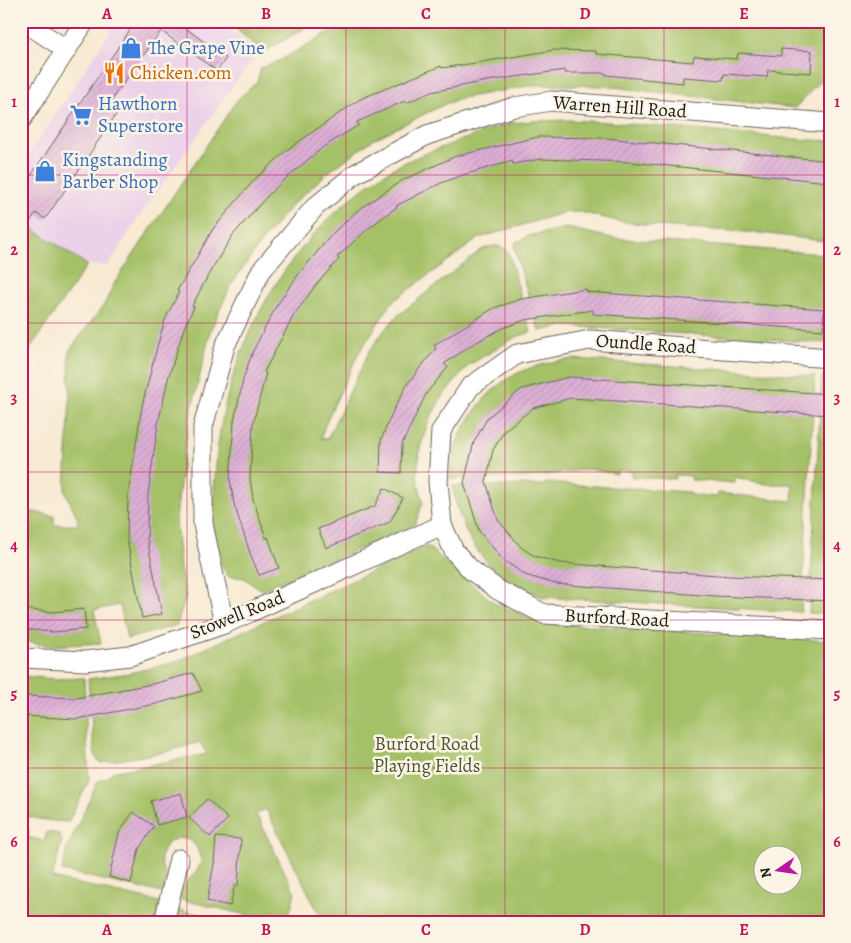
<svg xmlns="http://www.w3.org/2000/svg" width="851" height="943" viewBox="0 0 851 943" font-family="Alegreya,serif">
<style>
.built{fill:#ecd1e9}
.grass{fill:url(#grass-tufts);stroke:#606e42}
.green{fill:#a5c167;stroke:#606e42;fill-rule:evenodd}
.building{fill:url(#building-hatch)}
.lines{fill:none;stroke-linecap:round;stroke-linejoin:round}
.minor-casing{stroke:#69645c;stroke-width:21}
.minor{stroke:#fff;stroke-width:19}
.grid{fill:none;stroke:#c2185b;stroke-width:1;stroke-opacity:0.55}
.labels{text-anchor:middle;dominant-baseline:central;stroke-width:5;stroke-linejoin:round;paint-order:stroke}
.shop-label{font-size:19px;fill:#366cbe;stroke:#fcf5e5;text-anchor:start}
.food-label{font-size:19px;fill:#c56008;stroke:#fcf5e5;text-anchor:start}
.street-label{font-size:19px;fill:#1c1c1c;stroke:#fcf5e5}
.park-label{font-size:19px;fill:#4c5636;stroke:#fcf5e5}
.neatline{fill:none;stroke:#c2185b;stroke-width:2}
.grid-label{font-size:16px;text-anchor:middle;font-weight:bold;fill:#c2185b}
</style>
<defs>
<pattern id="grass-tufts" width="24" height="20" patternUnits="userSpaceOnUse" patternTransform="scale(1.25)"><rect width="24" height="20" fill="#a5c167"/><path d="M3 7l-1-3M5 7V3M7 7l1-3M15 17l-1-3M17 17v-4M19 17l1-3" fill="none" stroke="#8da559"/></pattern>
<pattern id="building-hatch" width="6" height="6" patternUnits="userSpaceOnUse" patternTransform="scale(1.25)"><rect width="6" height="6" fill="#deafd7"/><path d="M-1 1l2-2M0 6l6-6M5 7l2-2" fill="none" stroke="#be96b8"/></pattern>
</defs>
<rect width="100%" height="100%" fill="#fcf5e5"/>
<filter id="ink" filterUnits="userSpaceOnUse"><feTurbulence type="fractalNoise" baseFrequency=".02" numOctaves="2"/><feDisplacementMap in="SourceGraphic" scale="10" xChannelSelector="R" yChannelSelector="G"/><feConvolveMatrix kernelMatrix="1 2 1 2 8 2 1 2 1" color-interpolation-filters="sRGB"/></filter>
<filter id="wash" filterUnits="userSpaceOnUse"><feTurbulence type="fractalNoise" baseFrequency=".0096" numOctaves="4" result="noise"/><feDisplacementMap in="SourceGraphic" scale="20" xChannelSelector="R" yChannelSelector="G"/><feGaussianBlur stdDeviation="1.12" result="paint"/><feColorMatrix in="noise" values="0 0 0 0 0 0 0 0 0 0 0 0 0 0 0 0 0 1.4 0 .05"/><feComposite in="paint" operator="in"/></filter>
<g filter="url(#wash)">
<rect width="100%" height="100%" fill="#f8ead3"/>
<polygon class="built" points="117,21 220,21 219,23 259,50 138,218 108,266 87,265 21,221 21,167"/>
<polygon class="grass" points="236,21 316,21 264,52 239,32"/>
<g class="green">
<polygon points="348,21 830,21 826,75 795,108 604,86 541,85 522,87 462,98 445,104 374,139 327,173 290,207 259,245 231,285 211,329 189,420 183,457 176,519 180,569 186,596 177,625 127,639 120,605 94,610 101,643 52,646 21,641 21,514 27,516 29,511 54,516 54,525 78,525 77,517 65,491 70,396 69,351 104,305 114,284 237,100 257,82 261,68 281,60"/>
<path d="M567,120L608,122L793,139L830,141V181L823,241L761,233L658,226L617,221L581,212H566L479,238L392,302L358,354L326,422L321,438L327,439L370,350L383,332L397,316L481,250C491,246 499,243 508,251L531,332L516,337L469,365L441,398L428,423L420,448L417,477L423,502L415,525L262,590L244,578L228,576C209,551 213,496 216,465C225,348 285,239 384,174C405,160 432,151 456,142C477,135 499,125 521,122C536,120 552,121 567,120Z"/>
<polygon points="21,221 87,265 21,362"/>
<polygon points="567,228 612,238 824,254 829,297 826,343 564,326 539,331 514,247 516,242 529,236"/>
<path d="M573,359L815,376L801,612L543,597C485,573 465,546 452,486L545,485L546,483L690,492V495L717,497L718,493L792,501L793,484H766L735,477V483L691,480L692,476L675,475V479L632,477V471L617,470V474L589,469L530,477L450,479C451,455 457,438 470,418C497,377 525,365 573,359Z"/>
<polygon points="822,376 830,376 830,614 809,613"/>
<path d="M427,546L494,603L543,623L830,641V922H318L320,916L266,809L256,814L295,893L287,922H276L179,899C183,877 197,878 201,861C199,852 196,842 187,839C172,834 159,849 161,863C161,868 166,873 166,878C166,883 164,889 163,893L62,871L67,849L98,781L106,778L112,772L207,754L200,742L165,752L101,763L98,761L94,751L88,679L130,673L176,662ZM764,856H794V886H764Z"/>
<polygon points="21,676 55,679 84,678 89,781 68,822 43,820 21,815"/>
<polygon points="21,827 29,829 27,837 44,841 47,832 59,834 62,841 52,878 160,902 155,922 21,922"/>
<polygon points="175,909 233,922 172,922"/>
</g>
<g id="blocks">
<g class="building">
<polygon points="136,21 176,21 226,58 217,71 161,31 116,93 112,101 121,107 70,183 45,219 36,213 29,223 21,217 21,190"/>
<polygon points="781,49 812,51 811,73 768,70 767,77 724,74 723,80 683,77 683,83 606,75 606,73 565,73 565,70 487,81 431,92 406,103 405,101 357,122 359,125 323,147 284,180 269,194 233,235 211,270 192,306 194,307 184,328 168,379 158,424 148,495 147,539 162,614 142,618 127,540 128,495 142,406 157,347 165,320 179,292 177,291 213,229 254,180 287,150 360,99 441,66 441,68 476,63 554,50 596,51 596,54 693,62 694,56 737,59 738,53 781,56"/>
<polygon points="538,137 606,138 830,161 829,182 630,162 541,159 513,164 512,161 463,175 441,183 396,206 397,207 370,227 337,257 339,259 315,286 294,315 264,372 266,373 253,424 250,478 253,499 266,538 268,537 279,568 259,575 250,553 234,504 230,480 232,450 234,421 244,376 253,351 277,305 298,275 332,234 358,210 401,181 456,156"/>
<polygon points="586,289 587,292 824,309 823,330 593,314 593,310 525,320 503,328 471,345 444,364 448,367 426,394 402,444 401,473 380,472 381,440 392,413 408,383 436,348 434,345 494,308 521,299"/>
<polygon points="569,377 830,394 830,415 571,398 533,408 505,430 493,450 486,482 498,520 521,547 534,556 560,563 730,576 830,580 830,601 715,596 556,584 525,575 502,559 479,531 464,483 474,442 488,417 522,389"/>
<polygon points="384,488 403,498 390,522 326,548 318,529 375,506"/>
<polygon points="21,609 52,612 84,609 86,629 53,632 21,629"/>
<polygon points="193,673 202,691 156,704 77,719 23,716 24,696 76,698 152,684"/>
<polygon points="181,793 187,817 157,825 151,801"/>
<polygon points="207,799 228,819 210,837 189,818"/>
<polygon points="133,812 154,826 139,849 131,883 109,877 119,833"/>
<polygon points="216,837 241,839 238,886 235,885 230,906 207,901 214,864"/>
</g>
</g>
</g>
<g filter="url(#ink)">
<use href="#blocks" fill-opacity="0" stroke="#69645c" stroke-width="1"/>
<g class="lines">
<g class="minor-casing">
<g id="minor">
<polyline points="23,21 67,50"/>
<polyline points="21,120 85,21"/>
<polyline points="830,358 590,340 517,354 470,387 441,431 438,482 442,525 454,551 471,570 498,590 544,614 830,630"/>
<polyline points="224,624 203,524 203,427 225,346 261,271 315,207 355,174 427,135 514,107 551,101 830,123"/>
<polyline points="21,658 85,661 130,656 224,624 442,525"/>
<polyline points="164,922 179,859"/>
</g>
</g>
<use href="#minor" class="minor"/>
</g>
</g>
<path class="grid" d="M187,21V922M346,21V922M505,21V922M664,21V922M21,175H830M21,323H830M21,472H830M21,620H830M21,768H830"/>
<defs>
<g id="shop-bare" transform="scale(1.725)"><path d="M-5-2.5h2.3a2.7 3.5 0 0 1 5.4 0H5L5.5 6h-11ZM-1.5-2.5h3a1.5 2.3 0 0 0-3 0Z" fill="#3f7fe0" stroke="#fcf5e5" stroke-width="2.5" paint-order="stroke"/></g>
<g id="restaurant-bare" transform="scale(1.725)"><path d="M-5-6h1v4h1v-4h1v4h1v-4h1v5L-1.5 .5V6h-2V.5L-5-1ZM5-6V6H3V1.5H1.5Q1.5-4 5-6Z" fill="#e8710a" stroke="#fcf5e5" stroke-width="2.5" paint-order="stroke"/></g>
<g id="supermarket-bare" transform="scale(1.725)"><path d="M-6-5.5h2.5l.6 2H6L4.5 2H-2.5L-4.4-4H-6ZM-1.5 3.2a1.3 1.3 0 1 0 .1 0ZM3 3.2a1.3 1.3 0 1 0 .1 0Z" fill="#3f7fe0" stroke="#fcf5e5" stroke-width="2.5" paint-order="stroke"/></g>
</defs>
<g fill-rule="evenodd">
<use href="#shop-bare" x="131" y="48"/>
<use href="#restaurant-bare" x="114" y="73"/>
<use href="#supermarket-bare" x="81" y="115"/>
<use href="#shop-bare" x="45" y="171"/>
</g>
<g class="labels">
<g class="shop-label">
<text x="148" y="48">The Grape Vine</text>
<text x="98" y="104">Hawthorn<tspan x="98" dy="22">Superstore</tspan></text>
<text x="62" y="160">Kingstanding<tspan x="62" dy="22">Barber Shop</tspan></text>
</g>
<g class="food-label">
<text x="130" y="73">Chicken.com</text>
</g>
<g class="street-label">
<text transform="translate(620 107) rotate(4)">Warren Hill Road</text>
<text transform="translate(646 344) rotate(4)">Oundle Road</text>
<text transform="translate(237 615) rotate(-22)">Stowell Road</text>
<text transform="translate(617 618) rotate(3)">Burford Road</text>
</g>
<g class="park-label">
<text x="427" y="744">Burford Road<tspan x="427" dy="22">Playing Fields</tspan></text>
</g>
</g>
<rect width="851" height="943" fill="none" stroke="#fcf5e5" stroke-width="55"/>
<g transform="translate(778 870) rotate(257)"><circle r="24" fill="#fcf5e5" stroke="#a29e95"/>
<path d="M0-4L9 19L0 12L-9 19Z" fill="#b5179e"/>
<text y="-8" font-size="14" font-weight="bold" text-anchor="middle" fill="#1c1c1c">N</text>
</g>
<rect x="28" y="28" width="796" height="888" class="neatline"/>
<g class="grid-label">
<text x="107" y="19">A</text>
<text x="266" y="19">B</text>
<text x="426" y="19">C</text>
<text x="585" y="19">D</text>
<text x="744" y="19">E</text>
<text x="14" y="107">1</text>
<text x="837" y="107">1</text>
<text x="14" y="255">2</text>
<text x="837" y="255">2</text>
<text x="14" y="403">3</text>
<text x="837" y="403">3</text>
<text x="14" y="551">4</text>
<text x="837" y="551">4</text>
<text x="14" y="699">5</text>
<text x="837" y="699">5</text>
<text x="14" y="847">6</text>
<text x="837" y="847">6</text>
<text x="107" y="935">A</text>
<text x="266" y="935">B</text>
<text x="426" y="935">C</text>
<text x="585" y="935">D</text>
<text x="744" y="935">E</text>
</g>
</svg>
